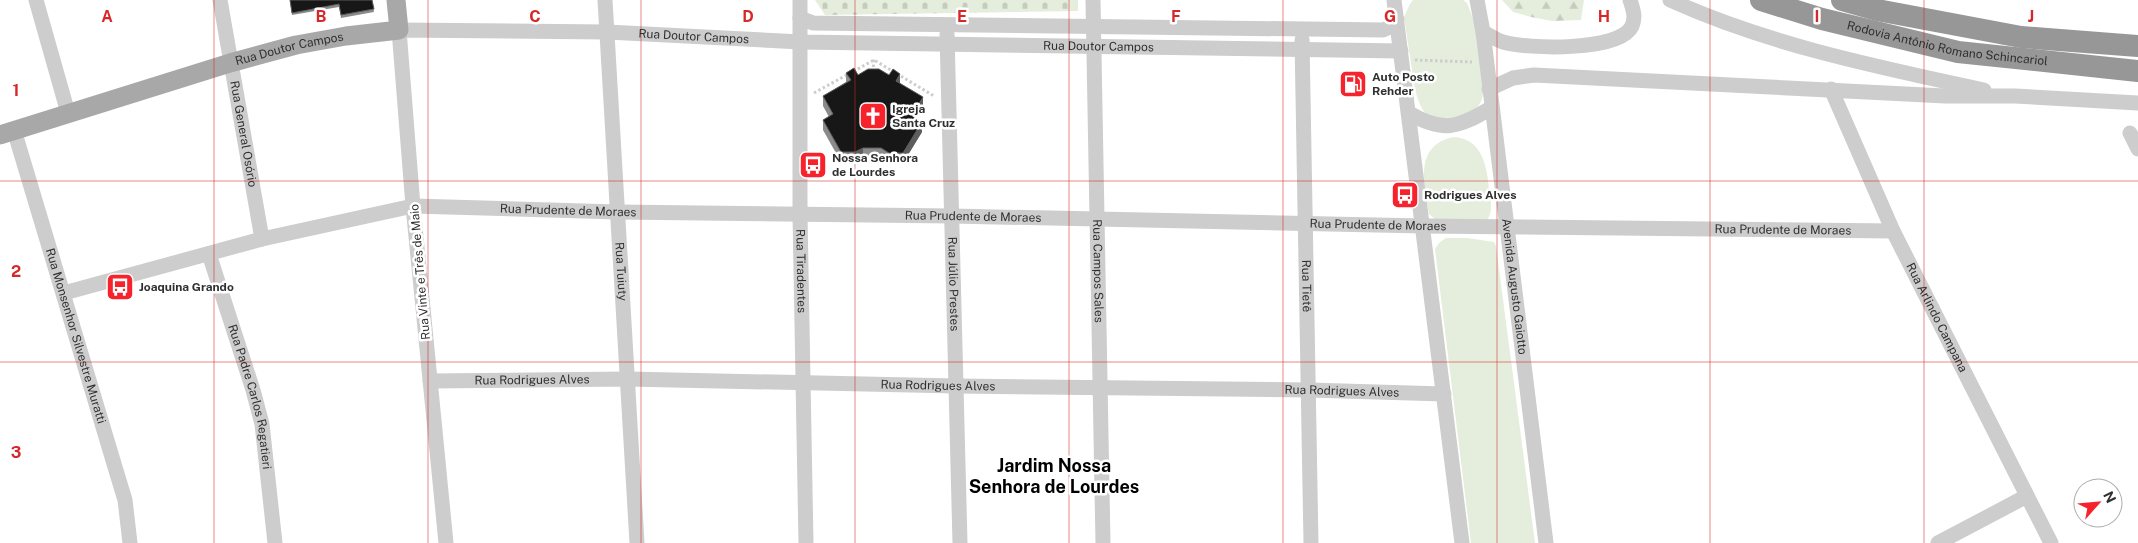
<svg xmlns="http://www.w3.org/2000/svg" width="2138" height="543" viewBox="0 0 2138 543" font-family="'Public Sans',sans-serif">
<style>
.grass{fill:#e5eedc}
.forest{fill:url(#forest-firs)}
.cemetery{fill:url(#cemetery-stones)}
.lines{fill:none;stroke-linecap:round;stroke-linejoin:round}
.path{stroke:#cdcdcd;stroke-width:3;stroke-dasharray:2.5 2.5;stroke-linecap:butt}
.minor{stroke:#cdcdcd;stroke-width:15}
.major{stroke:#a8a8a8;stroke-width:19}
.highway{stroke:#979797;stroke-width:22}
.wall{fill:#8b8b8b}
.shaded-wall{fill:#5d5d5d}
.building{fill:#171717;stroke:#5d5d5d}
.grid{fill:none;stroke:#d62828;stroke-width:1;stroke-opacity:0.55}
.labels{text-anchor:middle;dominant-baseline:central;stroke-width:5;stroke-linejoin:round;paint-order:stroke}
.street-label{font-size:12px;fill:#303030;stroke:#fff}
.poi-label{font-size:12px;font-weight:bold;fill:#303030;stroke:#fff;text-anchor:start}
.district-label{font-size:18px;font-weight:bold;fill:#000;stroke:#fff}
.grid-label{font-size:16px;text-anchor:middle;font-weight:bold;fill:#d62828;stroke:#fff;stroke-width:5;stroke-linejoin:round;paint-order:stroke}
</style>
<defs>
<pattern id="forest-firs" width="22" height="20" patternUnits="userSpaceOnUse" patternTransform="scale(1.25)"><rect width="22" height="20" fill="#e5eedc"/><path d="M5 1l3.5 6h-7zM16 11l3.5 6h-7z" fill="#c5ccbd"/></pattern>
<pattern id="cemetery-stones" width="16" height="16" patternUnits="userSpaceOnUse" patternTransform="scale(1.25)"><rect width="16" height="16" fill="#e5eedc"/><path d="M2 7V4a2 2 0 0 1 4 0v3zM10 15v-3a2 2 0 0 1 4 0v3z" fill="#c5ccbd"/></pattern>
</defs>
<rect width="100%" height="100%" fill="#fff"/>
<g class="grass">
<path d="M1413,0H1463L1467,3L1475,24C1478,44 1487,75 1483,94C1480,114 1462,119 1445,119C1441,119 1436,120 1433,119C1422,115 1418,99 1415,90L1404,17L1410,4Z"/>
<path d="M1453,137C1482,138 1487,166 1489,189C1491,199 1493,210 1488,219L1436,220L1429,214C1424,183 1414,146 1453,137Z"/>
<polygon points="1446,238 1467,238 1494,242 1496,246 1535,543 1471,543 1435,249 1439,243"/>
</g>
<polygon class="forest" points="1502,0 1584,0 1581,20 1552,21 1531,17 1513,12"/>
<polygon class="cemetery" points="815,0 1078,0 1078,11 825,15"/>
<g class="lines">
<g class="path">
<polyline points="1415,60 1472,62"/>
<polyline points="873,72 874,58"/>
<polyline points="814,93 874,60 934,96"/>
</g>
<g class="minor">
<polyline points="36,0 68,113"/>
<path id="s1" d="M220,0L262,239"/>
<path id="s2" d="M605,0L637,543"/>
<path id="s3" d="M800,0V215L806,543"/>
<path id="s4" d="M1093,0L1103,543"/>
<polyline points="1394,0 1462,543"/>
<path id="s5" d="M1477,0L1483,32L1546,543"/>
<path d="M1670,0C1769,45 1878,67 1984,90"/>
<polyline points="800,18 813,23 1383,30 1392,26 1397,20"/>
<path d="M1483,32C1489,35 1496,40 1503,42C1527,49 1620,52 1632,26C1636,17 1633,9 1630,0"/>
<path id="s6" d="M947,34L960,543"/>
<path id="s7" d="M1302,40L1311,543"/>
<polyline points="1489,89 1513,78 1534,75 1945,96 2015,96 2138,103"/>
<path id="s8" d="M1831,89L1893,231L2051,543"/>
<path d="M1409,113C1443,133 1458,128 1491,108"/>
<path id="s9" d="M14,130L118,477L125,500L130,543"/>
<polyline points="2130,133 2138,149"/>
<path id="s10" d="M209,254L253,390L262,424L275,543"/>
<path id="s11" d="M64,293L262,239L413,206L617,212L952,216L1424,226L1893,231"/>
<path id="s12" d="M430,381L627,379L956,386L1309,390L1444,394"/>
<path id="s13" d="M446,543L413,206L399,30L607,32L801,42L1401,51"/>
<polyline points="1938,543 2027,496"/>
</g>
<path class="major" id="s14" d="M0,135L230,63L296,45L346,36L399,30L396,0"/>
<g class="highway">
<path id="s15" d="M1761,0L1822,19L1958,52L2138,71"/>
<polyline points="1842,0 1877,10 2021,37 2138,46"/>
</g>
</g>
<g class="wall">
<polygon points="290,0 372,0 374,12 341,18 339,7 292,15"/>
<polygon points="846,73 900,84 923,108 916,118 922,132 903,163 889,163 881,159 863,158 855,163 841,162 823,130 823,120 829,117 823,106 823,96 846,82"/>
</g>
<g class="shaded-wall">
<polygon points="900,74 900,84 896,81"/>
<polygon points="923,97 923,108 912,126 912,116"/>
<polygon points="922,122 922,132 903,163 903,153"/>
<polygon points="863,148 863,158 855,163 855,152"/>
</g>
<g class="building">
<polygon points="290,0 372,0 374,9 341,15 339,4 292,13"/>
<polygon points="854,68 858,75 868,69 879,69 889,75 893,69 900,74 896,81 923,97 912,116 922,122 903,153 889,153 881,148 863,148 855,152 841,152 823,120 833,114 823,96 851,80 846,73"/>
</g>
<path class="grid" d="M214,0V543M428,0V543M641,0V543M855,0V543M1069,0V543M1283,0V543M1497,0V543M1710,0V543M1924,0V543M0,181H2138M0,362H2138"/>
<defs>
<g id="fuel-square" transform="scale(1.4375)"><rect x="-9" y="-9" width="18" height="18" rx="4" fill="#f6232c" stroke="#fff"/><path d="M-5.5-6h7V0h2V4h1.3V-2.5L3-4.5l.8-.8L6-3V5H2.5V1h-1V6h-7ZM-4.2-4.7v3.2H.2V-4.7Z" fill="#fff"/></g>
<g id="church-square" transform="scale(1.4375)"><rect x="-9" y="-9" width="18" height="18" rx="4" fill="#f6232c" stroke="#fff"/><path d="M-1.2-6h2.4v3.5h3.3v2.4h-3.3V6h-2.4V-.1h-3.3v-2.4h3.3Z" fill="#fff"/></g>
<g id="bus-square" transform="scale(1.4375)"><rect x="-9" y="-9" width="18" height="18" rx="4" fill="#f6232c" stroke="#fff"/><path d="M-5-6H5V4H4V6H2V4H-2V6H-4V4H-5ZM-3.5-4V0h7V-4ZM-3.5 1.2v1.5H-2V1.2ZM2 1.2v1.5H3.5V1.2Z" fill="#fff"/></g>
</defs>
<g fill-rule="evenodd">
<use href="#fuel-square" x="1353" y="84"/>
<use href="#church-square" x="873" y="116"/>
<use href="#bus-square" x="813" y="165"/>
<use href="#bus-square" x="1405" y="195"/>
<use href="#bus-square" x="120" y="287"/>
</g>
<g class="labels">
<g class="street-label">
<text stroke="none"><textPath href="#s13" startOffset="810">Rua Doutor Campos</textPath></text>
<text stroke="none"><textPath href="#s15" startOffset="192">Rodovia Antônio Romano Schincariol</textPath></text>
<text stroke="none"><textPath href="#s13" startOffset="1215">Rua Doutor Campos</textPath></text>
<text stroke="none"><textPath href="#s14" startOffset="302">Rua Doutor Campos</textPath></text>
<text stroke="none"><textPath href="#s1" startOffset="136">Rua General Osório</textPath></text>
<text stroke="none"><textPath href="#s11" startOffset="515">Rua Prudente de Moraes</textPath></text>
<text stroke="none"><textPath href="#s11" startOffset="920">Rua Prudente de Moraes</textPath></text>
<text stroke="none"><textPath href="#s11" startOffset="1325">Rua Prudente de Moraes</textPath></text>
<text stroke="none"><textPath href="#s11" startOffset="1730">Rua Prudente de Moraes</textPath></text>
<text stroke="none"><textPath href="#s4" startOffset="271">Rua Campos Sales</textPath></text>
<text transform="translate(420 272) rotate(-95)">Rua Vinte e Três de Maio</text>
<text stroke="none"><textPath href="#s2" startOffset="272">Rua Tuiuty</textPath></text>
<text stroke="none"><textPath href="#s3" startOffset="271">Rua Tiradentes</textPath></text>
<text stroke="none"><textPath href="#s6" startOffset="250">Rua Júlio Prestes</textPath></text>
<text stroke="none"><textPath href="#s7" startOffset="246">Rua Tietê</textPath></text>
<text stroke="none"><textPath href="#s5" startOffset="289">Avenida Augusto Gaiotto</textPath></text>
<text stroke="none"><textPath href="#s8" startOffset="252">Rua Arlindo Campana</textPath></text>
<text stroke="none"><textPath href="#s9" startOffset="215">Rua Monsenhor Silvestre Muratti</textPath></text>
<text stroke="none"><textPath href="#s12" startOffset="102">Rua Rodrigues Alves</textPath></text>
<text stroke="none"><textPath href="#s12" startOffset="508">Rua Rodrigues Alves</textPath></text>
<text stroke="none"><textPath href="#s12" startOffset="912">Rua Rodrigues Alves</textPath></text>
<text stroke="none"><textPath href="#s10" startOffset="149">Rua Padre Carlos Regatieri</textPath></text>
</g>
<g class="poi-label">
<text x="1372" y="77">Auto Posto<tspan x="1372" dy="14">Rehder</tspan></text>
<text x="892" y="109">Igreja<tspan x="892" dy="14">Santa Cruz</tspan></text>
<text x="832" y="158">Nossa Senhora<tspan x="832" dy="14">de Lourdes</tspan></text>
<text x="1424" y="195">Rodrigues Alves</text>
<text x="139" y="287">Joaquina Grando</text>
</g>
<g class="district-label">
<text x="1054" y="465">Jardim Nossa<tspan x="1054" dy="21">Senhora de Lourdes</tspan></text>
</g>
</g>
<g class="grid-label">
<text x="107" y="22">A</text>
<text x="321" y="22">B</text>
<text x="535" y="22">C</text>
<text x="748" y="22">D</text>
<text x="962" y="22">E</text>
<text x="1176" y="22">F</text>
<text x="1390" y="22">G</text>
<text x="1604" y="22">H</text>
<text x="1817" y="22">I</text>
<text x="2031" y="22">J</text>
<text x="16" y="96">1</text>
<text x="16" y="277">2</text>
<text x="16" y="458">3</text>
</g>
<g transform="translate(2098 503) rotate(63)"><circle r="24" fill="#ffffff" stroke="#acacac"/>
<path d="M0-4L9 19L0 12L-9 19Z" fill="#f6232c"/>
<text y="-8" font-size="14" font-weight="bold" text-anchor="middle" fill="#303030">N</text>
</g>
</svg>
